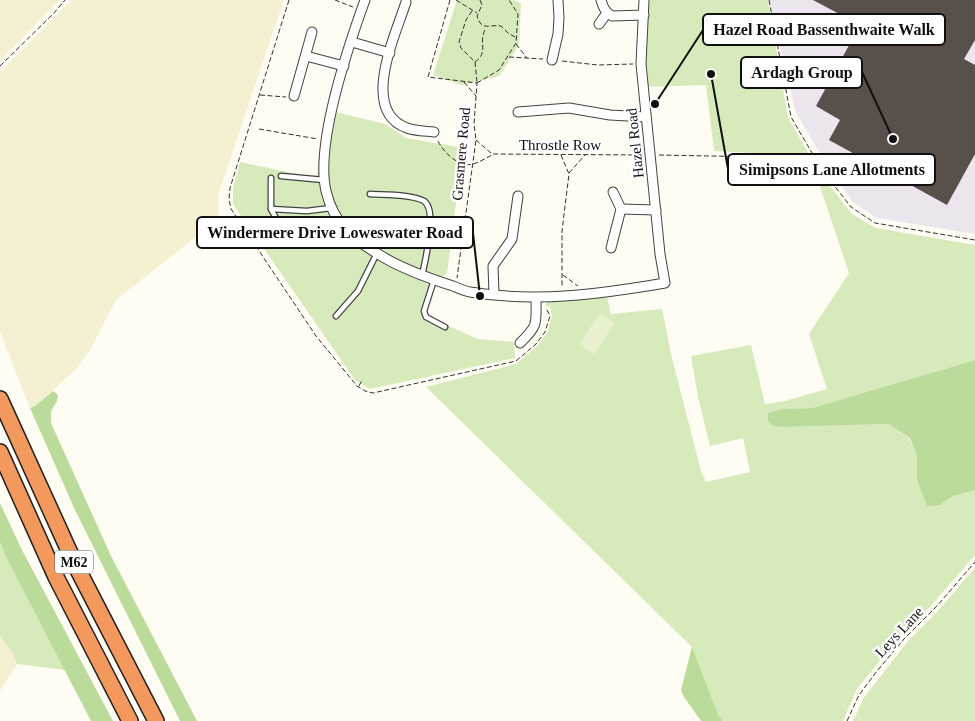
<svg xmlns="http://www.w3.org/2000/svg" width="975" height="721" viewBox="0 0 975 721" font-family="Georgia,serif">
<style>
.industrial{fill:#ece5ee}
.farmland{fill:#f5f0d2}
.green{fill:#d6eabc}
.forest{fill:#bbdb9b}
.pitch{fill:#e7f1ce}
.building{fill:#59504c}
.lines{fill:none;stroke-linecap:round;stroke-linejoin:round}
.lane-casing{stroke:#434343;stroke-width:7}
.street-casing{stroke:#434343;stroke-width:11}
.highway-casing{stroke:#212121;stroke-width:18}
.path{stroke:#323232;stroke-width:1;stroke-dasharray:5 2.5;stroke-linecap:butt}
.lane{stroke:#fff;stroke-width:4.5}
.street{stroke:#fff;stroke-width:9}
.highway{stroke:#f3995d;stroke-width:15}
.labels{text-anchor:middle;dominant-baseline:central;stroke-width:5;stroke-linejoin:round;paint-order:stroke}
.shield{fill:#fff;stroke:#585858;stroke-width:1}
.shield-label{font-size:14px;font-weight:bold;fill:#101010}
.street-label{font-size:15px;fill:#101010;stroke:#fff}
.leader{fill:none;stroke:#101010;stroke-width:2}
.callout-dot{fill:#101010;stroke:#fff;stroke-width:2}
.callout{fill:#fff;stroke:#101010;stroke-width:2}
.callout-label{font-size:16px;text-anchor:middle;font-weight:bold;fill:#101010}
</style>
<rect width="100%" height="100%" fill="#fffcf3"/>
<polygon class="industrial" points="769,0 975,0 975,234 877,218 853,202 826,164 796,113"/>
<g class="farmland">
<polygon points="0,0 59,0 0,61"/>
<polygon points="71,0 284,0 219,192 218,203 219,212 217,220 116,300 90,350 76,369 35,406 30,408 0,332 0,72"/>
<polygon points="0,636 13,653 17,664 0,691"/>
</g>
<g class="green">
<polygon points="457,0 512,0 521,3 519,45 499,76 461,85 433,75"/>
<polygon points="644,0 768,0 788,118 810,156 714,151 706,85 643,87"/>
<polygon points="327,110 385,124 406,138 463,148 447,273 430,287 425,310 431,318 478,339 514,342 515,358 370,389 355,380 233,204 233,188 240,162 317,178 319,150"/>
<polygon points="812,163 852,214 876,228 975,245 975,360 812,408 782,409 785,427 888,424 909,438 917,457 917,480 940,505 953,496 975,490 975,555 930,607 899,637 857,689 843,721 723,721 718,714 692,647 426,387 516,364 537,346 547,333 552,316 550,307 545,305 547,302 607,297 611,314 662,309 672,358 701,471 706,482 750,472 743,438 710,446 698,397 691,356 751,345 765,404 785,401 827,389 809,334 849,273"/>
<polygon points="0,542 5,555 65,670 17,664 13,653 0,636"/>
<polygon points="975,568 975,721 853,721 863,699 908,641 937,612"/>
</g>
<g class="forest">
<polygon points="975,360 975,490 953,496 940,505 927,506 917,480 917,457 910,438 888,424 785,427 774,426 768,421 768,413 782,409 812,408"/>
<polygon points="53,391 58,395 57,401 51,411 51,423 111,556 197,721 180,721 75,510 30,408 35,406"/>
<polygon points="0,503 22,550 113,721 91,721 5,555 0,542"/>
<polygon points="692,647 718,714 723,721 701,721 684,697 681,690"/>
</g>
<polygon class="pitch" points="600,313 615,323 594,354 579,344"/>
<polygon class="building" points="813,0 975,0 975,40 964,59 975,65 975,154 947,205 829,140 840,120 816,106 860,25"/>
<g class="lines">
<g class="lane-casing">
<g id="lane">
<polyline points="281,176 324,180"/>
<polyline points="271,178 271,209 285,235"/>
<path d="M370,194C384,195 412,194 424,201C438,210 425,261 422,276"/>
<polyline points="271,209 307,211 331,208"/>
<polyline points="434,280 424,311 426,317 445,327"/>
<polyline points="336,316 358,291 377,253"/>
</g>
</g>
<g class="street-casing">
<g id="street">
<path d="M365,0C348,47 315,143 326,191C334,225 354,240 383,257C405,270 428,278 453,286C458,288 464,291 470,292C536,303 601,294 665,283L660,254L641,64L644,0"/>
<path d="M601,0C603,7 605,12 612,16L644,15"/>
<path d="M406,2C396,34 359,111 407,128C415,131 425,131 434,132"/>
<polyline points="599,24 607,13"/>
<polyline points="352,42 390,53"/>
<polyline points="306,56 344,66"/>
<polyline points="552,60 558,34 559,18 558,0"/>
<polyline points="294,96 312,32"/>
<polyline points="518,112 569,108 610,115 646,117"/>
<polyline points="621,209 656,210"/>
<polyline points="611,248 621,209 613,192"/>
<polyline points="494,294 493,266 512,239 518,196"/>
<path d="M520,343C539,325 536,323 536,298"/>
</g>
</g>
<g class="highway-casing">
<g id="highway">
<polyline points="0,399 75,564 156,721"/>
<polyline points="0,452 56,577 130,721"/>
</g>
</g>
<g class="path">
<polyline points="289,0 230,188 229,199 231,209 316,336 357,386 365,391 373,393 516,361 536,344 545,332 550,316 546,308"/>
<polyline points="335,0 353,7"/>
<polyline points="450,0 428,77 477,83 474,124 476,140 457,278"/>
<polyline points="456,0 477,13"/>
<path d="M480,0L482,5L477,16C482,32 489,24 501,26L508,33L515,37"/>
<polyline points="769,0 791,117 822,170 851,207 875,223 975,240"/>
<polyline points="472,11 466,20 459,42 461,48 475,62 477,82"/>
<polyline points="516,44 527,58"/>
<polyline points="509,57 543,59"/>
<polyline points="562,61 598,65 633,64"/>
<path d="M475,62C490,51 477,43 486,28"/>
<polyline points="0,66 54,13 65,0"/>
<polyline points="464,82 476,96"/>
<polyline points="477,83 499,70 516,43 518,14 509,0"/>
<polyline points="260,95 286,97"/>
<polyline points="259,129 318,139"/>
<polyline points="476,140 492,154 642,155"/>
<path d="M438,141C443,152 459,168 473,164C480,162 486,158 492,155"/>
<polyline points="561,155 569,174 562,231 562,287"/>
<polyline points="659,155 815,158"/>
<polyline points="569,173 585,155"/>
<polyline points="563,275 578,286"/>
<polyline points="359,386 362,380"/>
<polyline points="847,721 859,695 877,671 904,639 936,607 975,562"/>
</g>
<use href="#lane" class="lane"/>
<use href="#street" class="street"/>
<use href="#highway" class="highway"/>
</g>
<g class="labels">
<rect class="shield" x="55" y="550.5" width="38" height="23" rx="4"/>
<g class="shield-label">
<text x="74" y="562">M62</text>
</g>
<g class="street-label">
<text transform="translate(635 143) rotate(-96)">Hazel Road</text>
<text x="560" y="145">Throstle Row</text>
<text transform="translate(461 154) rotate(-85)">Grasmere Road</text>
<text transform="translate(899 632) rotate(-47)">Leys Lane</text>
</g>
</g>
<path class="leader" d="M655 104L703 30M893 139L862 72M711 74L728 169M480 296L473 233"/>
<g class="callout-dot">
<circle cx="655" cy="104" r="5"/>
<circle cx="893" cy="139" r="5"/>
<circle cx="711" cy="74" r="5"/>
<circle cx="480" cy="296" r="5"/>
</g>
<g class="callout">
<rect x="703" y="14" width="242" height="31" rx="5"/>
<rect x="741" y="57" width="121" height="31" rx="5"/>
<rect x="728" y="154" width="207" height="31" rx="5"/>
<rect x="197" y="217" width="276" height="31" rx="5"/>
</g>
<g class="callout-label">
<text x="824" y="35">Hazel Road Bassenthwaite Walk</text>
<text x="802" y="78">Ardagh Group</text>
<text x="832" y="175">Simipsons Lane Allotments</text>
<text x="335" y="238">Windermere Drive Loweswater Road</text>
</g>
</svg>
